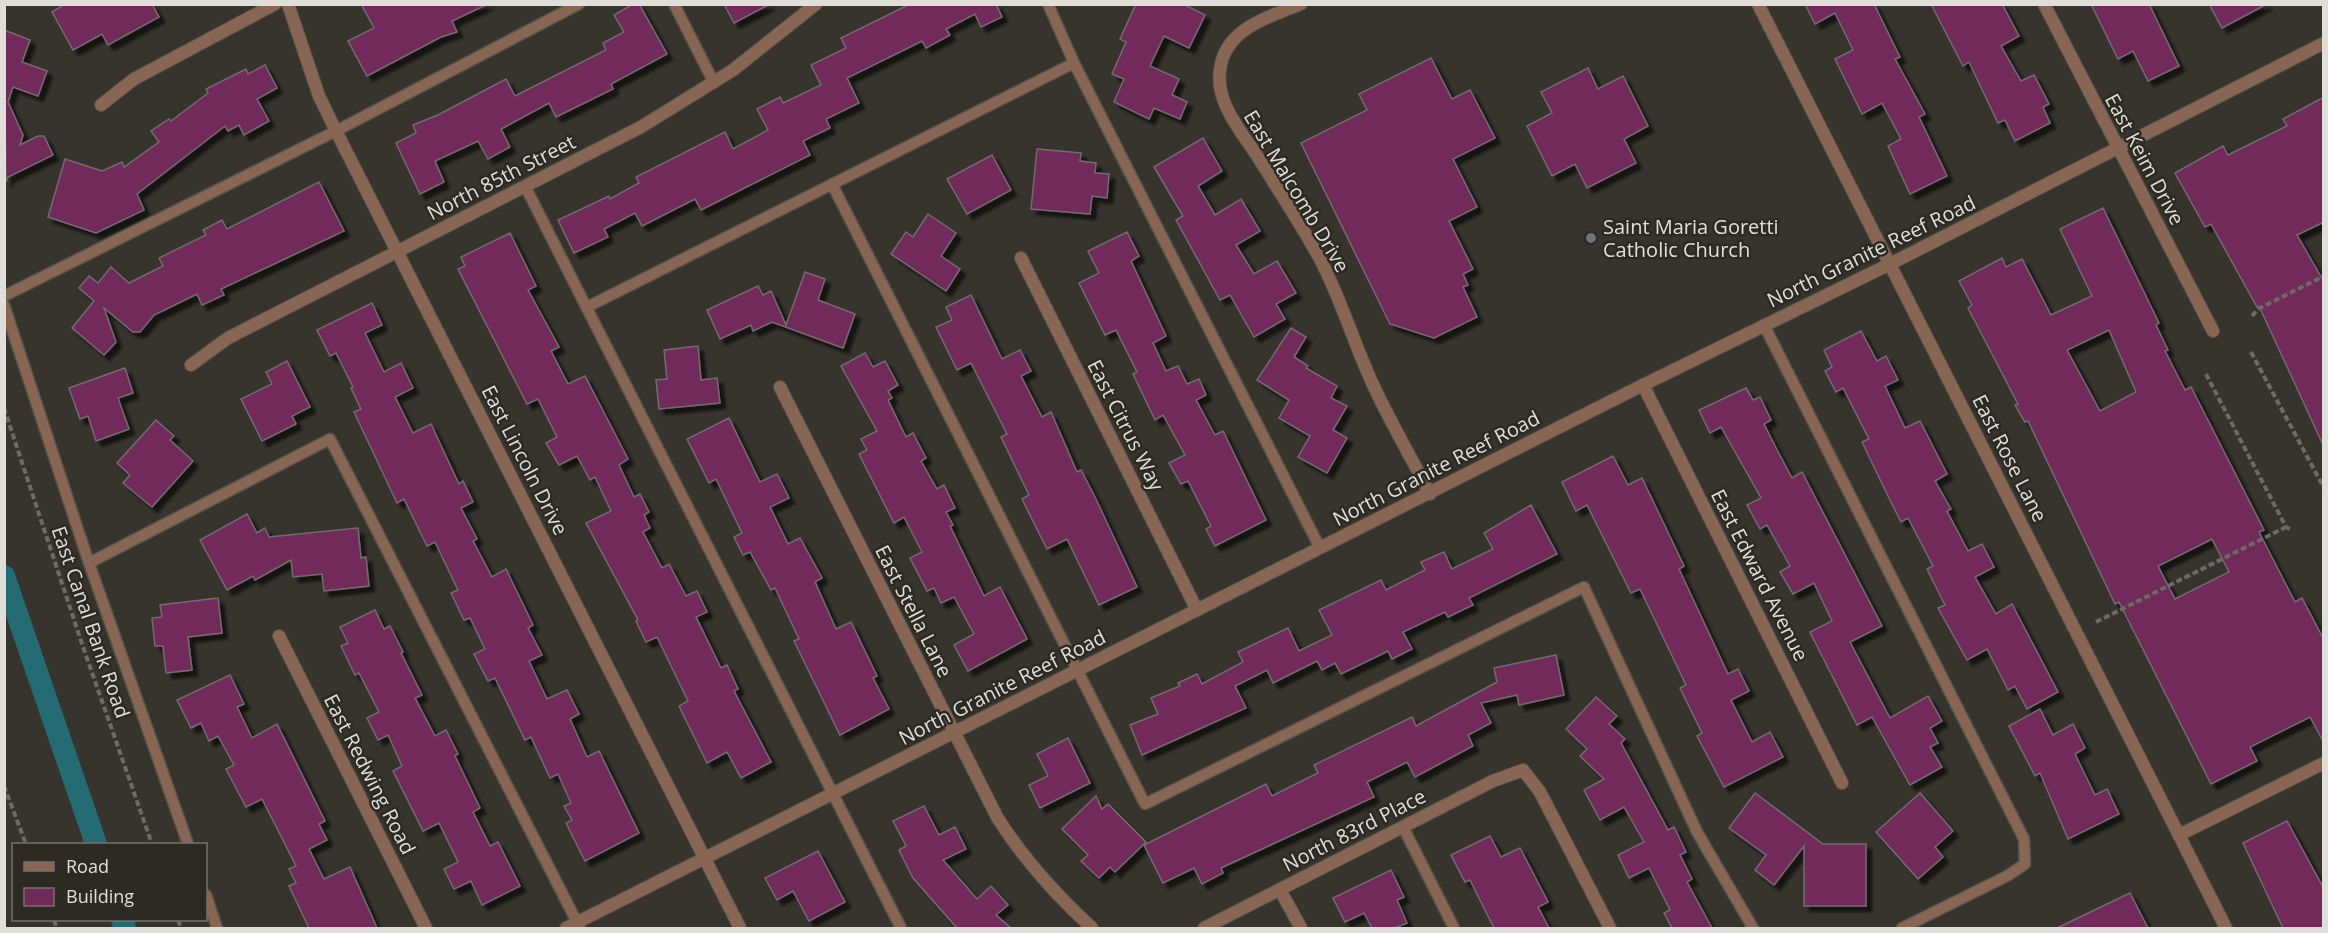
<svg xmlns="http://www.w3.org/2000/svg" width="2328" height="933" viewBox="0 0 2328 933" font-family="'Open Sans',sans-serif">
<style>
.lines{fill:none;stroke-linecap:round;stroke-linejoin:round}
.canal{stroke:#246b74;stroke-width:22}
.building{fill:#71295a;stroke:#736b70;stroke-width:1.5;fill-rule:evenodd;filter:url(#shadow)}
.service-casing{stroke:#55534d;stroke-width:13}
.minor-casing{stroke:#55534d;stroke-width:14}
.tertiary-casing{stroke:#55534d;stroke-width:14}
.path{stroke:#6d6a64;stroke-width:4;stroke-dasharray:6 3;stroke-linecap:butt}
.service{stroke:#886653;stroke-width:10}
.minor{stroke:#886653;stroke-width:12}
.tertiary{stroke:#886653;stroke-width:12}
.worship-dot{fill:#6b7280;stroke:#2d2a24;stroke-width:2}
.labels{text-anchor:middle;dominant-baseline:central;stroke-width:5;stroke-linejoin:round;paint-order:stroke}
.street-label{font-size:20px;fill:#e0ded9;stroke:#2d2a24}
.poi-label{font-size:20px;fill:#e0ded9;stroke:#2d2a24;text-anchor:start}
</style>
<defs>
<filter id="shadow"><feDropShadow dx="5.5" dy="5.5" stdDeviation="1.5" flood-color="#0009"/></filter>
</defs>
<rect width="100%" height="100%" fill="#37342e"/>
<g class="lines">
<g class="canal">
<polyline points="4,576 96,844"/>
<polyline points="122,920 125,928"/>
</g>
</g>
<g class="building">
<polygon points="65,4 152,4 159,17 108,45 102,34 73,50 52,12"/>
<polygon points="361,4 488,4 452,21 457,32 441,37 367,76 348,41 374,28"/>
<polygon points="633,4 639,4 667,54 611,84 613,89 556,117 549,103 501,129 510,147 488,159 478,141 435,161 444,182 420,194 396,143 416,133 413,125 438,115 506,79 515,96 606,50 603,43 624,32 614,15"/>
<polygon points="724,4 770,4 734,23"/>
<polygon points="910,4 996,4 1002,17 981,27 975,14 946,29 950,35 926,48 922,41 847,78 859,103 826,119 830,128 803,141 810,155 701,210 695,199 642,226 635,213 604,229 608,237 574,253 558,220 609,196 610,199 639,183 636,177 725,132 733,149 768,130 757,109 780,97 783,103 821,85 811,65 846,48 841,38"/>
<polygon points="1136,4 1183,4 1205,15 1189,48 1164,36 1150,66 1179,79 1172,95 1187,102 1180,119 1154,108 1149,119 1114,102 1124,79 1112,74 1126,42 1120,39"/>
<polygon points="1805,4 1874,4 1900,57 1895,59 1925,114 1919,117 1947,176 1910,194 1888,146 1901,139 1882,103 1862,114 1835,59 1853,50 1835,13 1815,24"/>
<polygon points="1931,4 2002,4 2019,36 2001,46 2021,81 2034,75 2049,104 2043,107 2050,123 2015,141 2005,120 1998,123 1969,62 1963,66"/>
<polygon points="2091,4 2149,4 2179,66 2148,81 2133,51 2118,59"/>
<polygon points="2209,4 2267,4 2222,28"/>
<polygon points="4,30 30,40 22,62 47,71 38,96 13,87 8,102 23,135 20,145 38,136 44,136 53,155 8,177 6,182"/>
<polygon points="1431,58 1452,99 1470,90 1495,138 1453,159 1477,207 1449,221 1473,269 1463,274 1468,285 1463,287 1477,317 1434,338 1390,324 1301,143 1367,110 1359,94"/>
<polygon points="265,65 277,88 257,99 269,121 244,135 239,125 228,131 225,126 137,194 144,210 96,233 48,217 65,159 102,171 122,162 124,167 159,142 151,131 169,119 171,121 208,93 206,89 246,69 248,74"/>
<polygon points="1588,68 1598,89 1623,76 1648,126 1624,139 1636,163 1587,188 1575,164 1552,176 1527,126 1552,113 1541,92"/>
<polygon points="2324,97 2324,222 2297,235 2324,282 2324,447 2259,306 2257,307 2211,224 2205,227 2175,173 2223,146 2228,155 2287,126 2283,119"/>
<polygon points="1203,138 1222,171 1198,186 1215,215 1241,199 1260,231 1236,245 1254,274 1277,261 1296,293 1276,304 1285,319 1254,337 1230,295 1220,300 1176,220 1183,216 1154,167"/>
<polygon points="1037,149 1081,153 1080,161 1096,163 1095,173 1109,174 1107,198 1092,196 1090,214 1031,209"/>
<polygon points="992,155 1011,190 967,214 947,179"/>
<polygon points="319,182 344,231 221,289 224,295 202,305 197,294 154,315 140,332 133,332 104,308 116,342 104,355 72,328 94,301 79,288 89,276 98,283 111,267 129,283 163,266 159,258 206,235 203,230 222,220 227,229"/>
<path d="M2103,208L2159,323L2156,325L2168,350L2165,351L2185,390L2191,387L2264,530L2259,532L2295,602L2302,598L2324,640V743L2310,717L2250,747L2257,761L2211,784L2119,602L2115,604L2028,421L2025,422L2015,405L2018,404L1968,308L1972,305L1959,281L2002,258L2006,267L2022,259L2051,315L2092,296L2060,229ZM2109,330L2136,392L2100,411L2067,350ZM2212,539L2229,572L2175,599L2158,566Z"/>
<polygon points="928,214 956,233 941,256 960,269 946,291 891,254 906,232 913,237"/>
<polygon points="1127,232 1139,256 1131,261 1166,336 1153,343 1166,371 1178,366 1187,384 1199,379 1206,395 1196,400 1215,435 1223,431 1266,520 1215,546 1206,529 1211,526 1188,481 1181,484 1169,463 1185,455 1163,415 1155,420 1133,374 1137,372 1116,330 1105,335 1079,283 1099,273 1088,251"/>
<polygon points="510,233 536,286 528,290 559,347 551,351 568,384 585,376 628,459 619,465 634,497 640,494 649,512 644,515 650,528 643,532 662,568 669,564 686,596 697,591 707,612 696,617 721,668 727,665 738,689 734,691 771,762 741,778 727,752 707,763 679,706 688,701 657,637 646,642 636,621 638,620 586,523 611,511 595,477 590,480 577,456 559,465 546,443 557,437 538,399 527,404 458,269 465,266 461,257"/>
<polygon points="805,272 825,279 818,300 855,314 843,348 772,322 753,331 751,325 720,339 707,310 758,286 763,295 771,291 786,325"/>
<polygon points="971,295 1002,359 1020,350 1031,371 1021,376 1042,417 1051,412 1077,472 1081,470 1095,497 1137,587 1099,605 1067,539 1047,549 1022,499 1029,495 1001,437 1007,434 971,363 957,370 936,327 952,320 946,307"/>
<polygon points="372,303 382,325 365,333 384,372 401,363 413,388 395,397 413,433 431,424 459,484 463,481 473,502 461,508 477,539 473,541 492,577 506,569 533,625 528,628 542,655 529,661 547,699 567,690 579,714 570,719 587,757 599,751 639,833 585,861 566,823 572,820 564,806 571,803 558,774 550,778 531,737 525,740 495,678 488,681 474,654 485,649 470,618 464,620 451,593 458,590 435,542 427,546 404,499 397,503 354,412 361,409 351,388 353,387 336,353 330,356 317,330"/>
<polygon points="1291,328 1306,337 1294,357 1308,366 1306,368 1337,386 1331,398 1347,406 1333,430 1347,438 1327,473 1298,457 1310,436 1279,418 1289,400 1257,380"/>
<polygon points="1861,331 1877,361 1886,356 1898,380 1885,386 1905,428 1920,421 1947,474 1935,481 1951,509 1947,511 1968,551 1982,544 1994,567 1975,577 1996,614 2012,604 2058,692 2027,709 2015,686 2008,690 1987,649 1967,660 1938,608 1945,605 1927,569 1933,566 1908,518 1901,522 1888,496 1862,442 1869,439 1843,388 1836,392 1825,371 1832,367 1824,350"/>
<polygon points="698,346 701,380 717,378 720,403 659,409 656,380 667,379 664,350"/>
<polygon points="865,353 873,367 885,361 898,385 888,391 892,398 888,400 906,437 913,433 926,458 921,461 937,489 944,485 955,508 946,512 953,525 950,526 984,596 1000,587 1027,639 968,671 954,645 974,634 954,597 941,603 934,588 927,591 910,558 922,552 904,517 894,523 859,454 867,450 861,439 877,431 841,366"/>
<polygon points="287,361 310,407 292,416 296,424 262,441 241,399 272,384 266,372"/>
<polygon points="125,368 133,393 118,398 129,429 96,441 88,416 80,419 69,388"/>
<polygon points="1746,388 1753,400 1760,397 1771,420 1764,424 1775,446 1792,478 1802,472 1882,626 1850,642 1890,718 1928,696 1942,721 1930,728 1938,743 1930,747 1942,767 1910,785 1872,717 1857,725 1810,632 1832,621 1814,583 1793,594 1780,572 1790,566 1767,525 1760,529 1747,505 1761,498 1721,427 1710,433 1699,410"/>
<polygon points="729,418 760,482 777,474 789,498 770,507 788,544 800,538 822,578 815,582 836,629 851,622 877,676 873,678 889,709 840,735 794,641 799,639 775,588 771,590 750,552 743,555 734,537 742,533 716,479 709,483 687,439"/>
<polygon points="156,420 174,436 170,440 193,461 152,507 123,483 130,475 117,463"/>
<polygon points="1613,456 1628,485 1642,478 1684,566 1679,569 1728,674 1738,669 1749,691 1731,700 1752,742 1770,732 1783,757 1724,787 1697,736 1702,733 1680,688 1686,685 1640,589 1631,593 1587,505 1576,511 1562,482"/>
<polygon points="1531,505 1557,554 1469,598 1473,605 1448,617 1445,612 1403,632 1412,649 1392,659 1388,651 1341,674 1335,663 1322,670 1317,661 1273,683 1267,670 1235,686 1246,708 1142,755 1130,725 1158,714 1151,698 1180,686 1178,683 1197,674 1202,684 1243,662 1238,652 1288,628 1299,651 1332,635 1319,610 1381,580 1386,590 1425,570 1421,562 1444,552 1452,569 1493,549 1484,533"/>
<polygon points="247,514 257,533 265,528 269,537 358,528 361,558 366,557 369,586 324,591 322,574 293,577 291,560 255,580 253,576 227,590 200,540"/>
<polygon points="218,598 222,633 188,637 192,670 166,673 163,646 155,646 152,618 162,617 160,605"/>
<polygon points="375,610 384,629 390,626 403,652 401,653 422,695 415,698 435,736 446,730 458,754 455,756 480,808 473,812 490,846 498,842 520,886 482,905 471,881 454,889 444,869 458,862 439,823 423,831 393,771 402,766 388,735 378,740 367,718 379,712 359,673 355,675 341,646 348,643 340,627"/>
<polygon points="1556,655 1564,695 1519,705 1517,695 1481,703 1491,723 1468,735 1473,746 1415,777 1407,762 1367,782 1374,797 1221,868 1223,873 1202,884 1194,868 1163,883 1144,845 1266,784 1272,796 1318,773 1314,765 1412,717 1416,726 1497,682 1494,668"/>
<polygon points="230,675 244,704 237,707 252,738 277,724 325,821 319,824 327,840 309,849 324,879 350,867 377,928 309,928 289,886 296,883 289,869 296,866 262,799 246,807 226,769 234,765 218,736 209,741 201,723 191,728 177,700"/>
<polygon points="1596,697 1617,716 1609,724 1625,739 1621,743 1668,830 1674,827 1686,852 1680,855 1692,879 1687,882 1712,928 1672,928 1664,913 1670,910 1649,868 1629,878 1618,855 1644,842 1624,807 1600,820 1584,790 1604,779 1580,756 1587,749 1566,729"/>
<polygon points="2040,709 2053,735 2073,724 2085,748 2075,754 2095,795 2107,789 2119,814 2068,839 2040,773 2035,776 2009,726"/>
<polygon points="1068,738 1090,783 1040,808 1029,785 1048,776 1037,754"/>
<polygon points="1755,793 1823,844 1866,844 1866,906 1804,906 1804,846 1774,885 1755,870 1766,855 1729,828"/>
<polygon points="1920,793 1953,831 1935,847 1943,857 1918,879 1876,832"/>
<polygon points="1096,796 1102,809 1108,804 1146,842 1115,872 1110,867 1099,878 1081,861 1088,855 1062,829"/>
<polygon points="924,806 939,835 955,827 966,849 943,860 977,899 991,886 1008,905 996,915 1011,928 957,928 913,878 899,850 906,846 893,821"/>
<polygon points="2287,821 2324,889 2324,928 2283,928 2243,843"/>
<polygon points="1490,836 1501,857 1520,848 1548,902 1538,907 1549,928 1494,928 1470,880 1465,882 1451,855"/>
<polygon points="818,851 845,902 809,921 793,891 777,900 765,878"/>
<polygon points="1391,870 1404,897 1397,900 1407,923 1395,928 1372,928 1364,913 1345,922 1333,898"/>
<polygon points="2130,893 2148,928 2057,928"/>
</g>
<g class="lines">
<g class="service-casing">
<g id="service">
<polyline points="674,4 714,83"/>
<polyline points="1048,4 1074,63 1320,548"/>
<polyline points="832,184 1145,804 1584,587 1697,832 1753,928"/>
<polyline points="525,186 901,928"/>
<polyline points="4,296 336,131 579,4"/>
<polyline points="4,305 89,563 188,844"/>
<polyline points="587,307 1074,63"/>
<polyline points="1764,325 2024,839 2025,864 2007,876 1902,928"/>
<polyline points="89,563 330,439 580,928"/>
<polyline points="1403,827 1454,928"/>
<polyline points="206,895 217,928"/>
</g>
</g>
<g class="minor-casing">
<g id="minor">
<polyline points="288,4 319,96 336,131 740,928"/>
<path d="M1301,4C1270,16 1229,28 1221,64C1212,102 1243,132 1261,162C1281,194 1302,226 1320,259C1342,301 1355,347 1375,389C1392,425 1412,459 1430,494"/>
<polyline points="1758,4 2226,928"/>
<polyline points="2044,4 2213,331"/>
<polyline points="101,105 134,79 275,4"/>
<polyline points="1021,258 1197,610"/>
<polyline points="191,365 228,338 641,127 733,70 816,4"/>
<polyline points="1643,385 1842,783"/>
<path d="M780,387L997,817C1024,860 1055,894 1092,928"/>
<polyline points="279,636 426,928"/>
<polyline points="2179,835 2324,763"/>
<polyline points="1280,890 1301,928"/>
<polyline points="1204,928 1493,781 1523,770 1540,792 1610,928"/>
</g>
</g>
<g class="tertiary-casing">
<polyline id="tertiary" points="566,928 1643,385 1890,264 2324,43"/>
</g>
<g class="path">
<polyline points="2252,316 2258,309 2324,276"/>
<polyline points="2251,352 2324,488"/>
<polyline points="2206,374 2286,527 2290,529"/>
<polyline points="4,408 83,647 152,844"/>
<polyline points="2096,622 2286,527"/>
<polyline points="4,786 26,844"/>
<polyline points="54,920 57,928"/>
<polyline points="178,920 181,928"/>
</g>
<use href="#service" class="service"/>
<use href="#minor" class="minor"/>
<use href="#tertiary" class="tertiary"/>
</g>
<circle class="worship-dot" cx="1591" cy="238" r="6"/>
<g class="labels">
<g class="street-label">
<text transform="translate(2145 159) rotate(62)">East Keim Drive</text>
<text transform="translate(501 177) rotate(-27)">North 85th Street</text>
<text transform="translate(1297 191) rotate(59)">East Malcomb Drive</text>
<text transform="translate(1871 251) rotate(-26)">North Granite Reef Road</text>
<text transform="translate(1126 425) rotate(63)">East Citrus Way</text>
<text transform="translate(2010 458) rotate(63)">East Rose Lane</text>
<text transform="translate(525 460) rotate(63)">East Lincoln Drive</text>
<text transform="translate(1436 468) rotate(-27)">North Granite Reef Road</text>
<text transform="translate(1760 575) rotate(63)">East Edward Avenue</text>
<text transform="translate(914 611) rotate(63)">East Stella Lane</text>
<text transform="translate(91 622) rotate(71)">East Canal Bank Road</text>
<text transform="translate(1002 687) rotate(-27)">North Granite Reef Road</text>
<text transform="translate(370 774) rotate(63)">East Redwing Road</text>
<text transform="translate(1354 830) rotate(-27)">North 83rd Place</text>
</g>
<g class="poi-label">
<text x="1603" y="226">Saint Maria Goretti<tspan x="1603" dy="23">Catholic Church</tspan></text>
</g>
</g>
<rect width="2328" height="933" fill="none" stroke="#e0ded9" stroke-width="12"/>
<rect x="12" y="843" width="195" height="78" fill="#2d2a24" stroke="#75726c" stroke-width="1.5"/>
<rect x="24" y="862" width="30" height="9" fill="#886653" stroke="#75726c" stroke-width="1.5"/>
<text x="66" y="873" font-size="18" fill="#e0ded9">Road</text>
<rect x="24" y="888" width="30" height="18" fill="#71295a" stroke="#75726c" stroke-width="1.5"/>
<text x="66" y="903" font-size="18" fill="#e0ded9">Building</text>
</svg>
